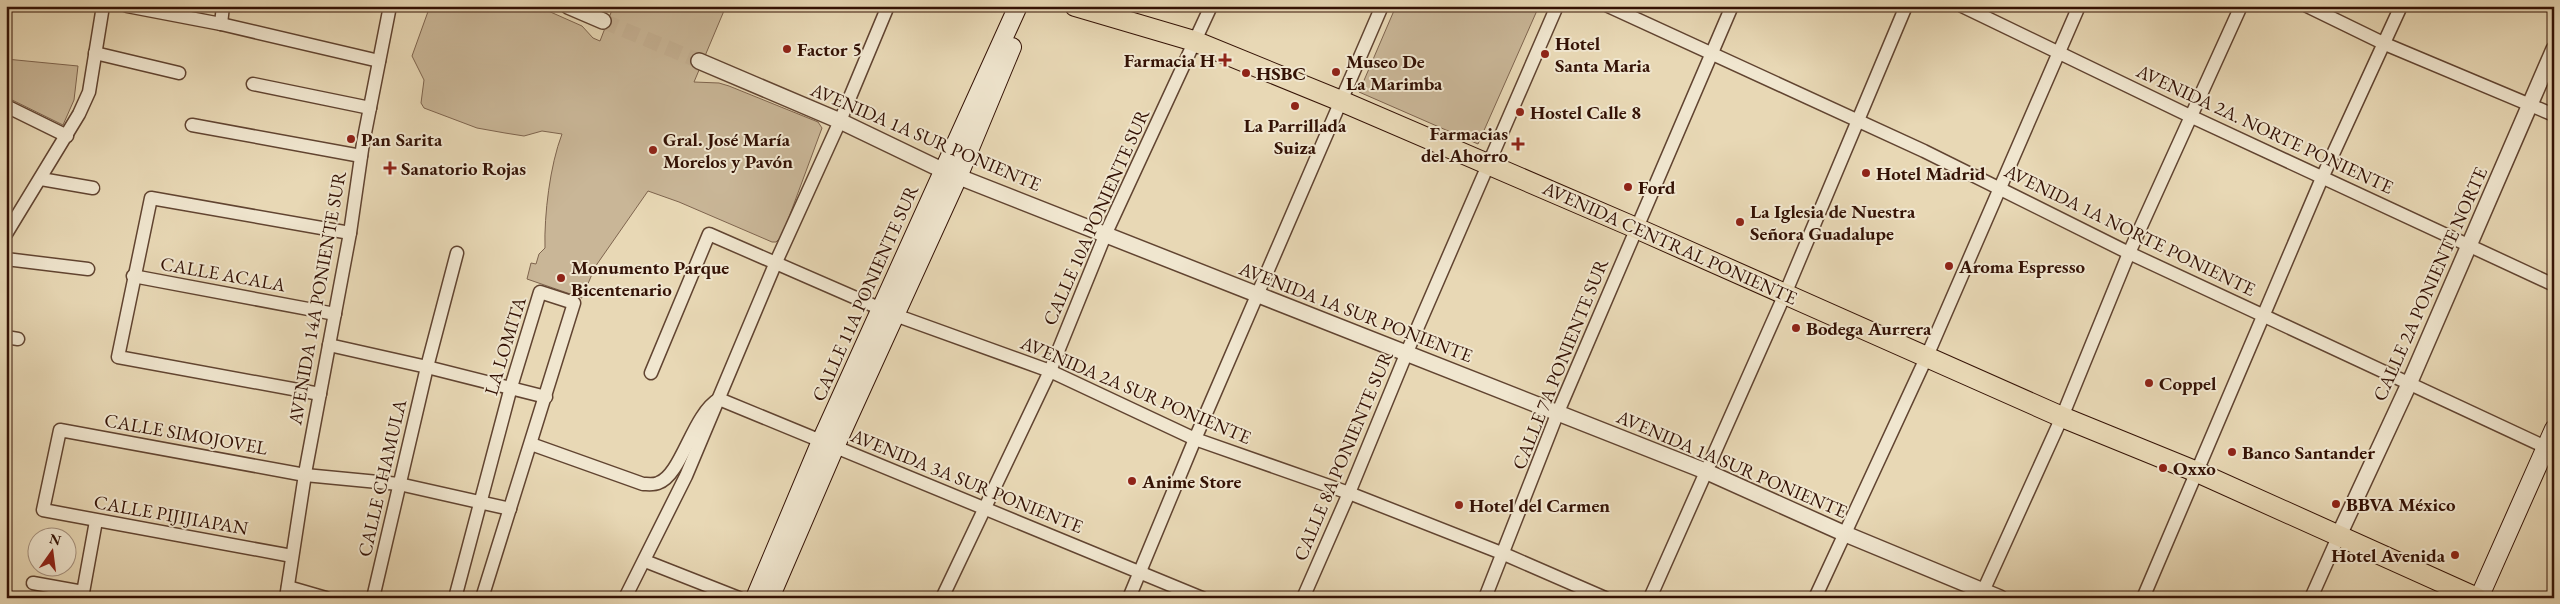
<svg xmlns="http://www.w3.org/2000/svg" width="2560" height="604" viewBox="0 0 2560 604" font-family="'EB Garamond',serif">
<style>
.green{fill:#c9b697;stroke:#7e644e}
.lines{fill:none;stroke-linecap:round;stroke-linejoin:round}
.tertiary-tunnel{stroke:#c4b092;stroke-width:15;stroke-dasharray:15 8;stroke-linecap:butt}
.minor-casing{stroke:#614431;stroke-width:15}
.tertiary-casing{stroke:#614431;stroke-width:18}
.secondary-casing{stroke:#341205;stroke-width:20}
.primary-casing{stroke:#341205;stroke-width:22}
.minor{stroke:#f0e6cf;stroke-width:12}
.tertiary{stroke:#f0e6cf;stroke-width:15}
.secondary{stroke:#f0e6cf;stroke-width:18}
.primary{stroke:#e8d8b5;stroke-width:20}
.poi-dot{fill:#8f2418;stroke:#f0e6cf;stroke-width:2}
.labels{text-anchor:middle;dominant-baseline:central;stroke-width:4;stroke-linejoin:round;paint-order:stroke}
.poi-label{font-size:19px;font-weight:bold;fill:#341205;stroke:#f0e6cf;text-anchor:start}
.street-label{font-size:19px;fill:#341205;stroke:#f0e6cf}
</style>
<rect width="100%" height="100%" fill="#e8d8b5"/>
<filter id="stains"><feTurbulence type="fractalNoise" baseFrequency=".004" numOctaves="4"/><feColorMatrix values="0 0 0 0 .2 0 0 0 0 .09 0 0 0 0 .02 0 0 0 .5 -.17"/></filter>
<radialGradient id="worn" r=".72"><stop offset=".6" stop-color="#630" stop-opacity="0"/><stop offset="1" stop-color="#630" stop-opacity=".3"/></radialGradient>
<g class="green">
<path d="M430,6H537L582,26L593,38L600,41L612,10L616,11L617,6H726L694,82L719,83L729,86L818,122L822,128L782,236L776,242H772L679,202L648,191L595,267L582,298L527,279L531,263L536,264L539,254L545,248C544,215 550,165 562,134L542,131L524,136L505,133L477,128L424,108L421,103L424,80L412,56Z"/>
<polygon points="1396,6 1539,6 1478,144 1359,92"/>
<polygon points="6,59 78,66 74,100 63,125 6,97"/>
</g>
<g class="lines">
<polyline class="tertiary-tunnel" points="603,21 699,61"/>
<g class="minor-casing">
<g id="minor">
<polyline points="127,6 221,24 379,61"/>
<polyline points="1608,6 1924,151 2129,253 2554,451"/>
<polyline points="1962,6 2190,116 2554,285"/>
<polyline points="2307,6 2385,44 2554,115"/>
<polyline points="221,24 223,6"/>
<polyline points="95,53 179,73"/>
<polyline points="253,84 370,108"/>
<polyline points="6,106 67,136"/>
<polyline points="192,125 361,156"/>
<polyline points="41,179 93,188"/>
<polyline points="6,234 79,114 89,92 103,6"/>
<polyline points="6,259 88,269"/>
<polyline points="133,276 335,314"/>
<polyline points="6,337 18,339"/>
<polyline points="329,345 427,367 546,397"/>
<polyline points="651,373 709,234 895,315 1050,371 1195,439 1349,493 1504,554 1605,598"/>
<polyline points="320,394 118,357 151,198 350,233"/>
<path d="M531,444L643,484C647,484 654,485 658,483C682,475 692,415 719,399L1202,598"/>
<polyline points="292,556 43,510 60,430 305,475 399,484 510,509"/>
<polyline points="645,561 739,598"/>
<polyline points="33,583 83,592"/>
<polyline points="288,587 326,598"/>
<polyline points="82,598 96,521"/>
<polyline points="286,598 306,468 350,233 363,143 390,6"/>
<polyline points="373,598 427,367 457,253"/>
<polyline points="455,598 511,387 540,292 574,303 482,598"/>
<polyline points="625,598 686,476 776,262 840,121 888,6"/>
<polyline points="942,598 1050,371 1106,233 1211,6"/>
<polyline points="1129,598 1195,439 1382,6"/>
<polyline points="1303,598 1349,493 1407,352 1557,6"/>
<polyline points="1485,598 1558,412 1732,6"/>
<polyline points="1650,598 1785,294 1906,6"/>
<polyline points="1815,598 1927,356 2079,6"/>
<polyline points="1980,598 2062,417 2129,253 2241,6"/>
<polyline points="2143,598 2322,178 2401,6"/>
<polyline points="2311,598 2339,535"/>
</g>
</g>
<g class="tertiary-casing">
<g id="tertiary">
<polyline points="568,6 603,21"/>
<polyline points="699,61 840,121 944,171 1705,471 1843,533 2000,598"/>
<polyline points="2339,535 2409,384 2554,49"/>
</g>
</g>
<g class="secondary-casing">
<g id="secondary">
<polyline points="755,598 821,441 1018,6"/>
<polyline points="770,598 835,447 958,177 1012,47"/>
<polyline points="2479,598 2554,429"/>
</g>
</g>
<g class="primary-casing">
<polyline id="primary" points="1075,6 1194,41 1341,101 1636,228 2062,417 2197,472 2477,598"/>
</g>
<use href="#minor" class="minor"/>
<use href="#tertiary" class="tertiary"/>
<use href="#secondary" class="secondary"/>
<use href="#primary" class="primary"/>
</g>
<g class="poi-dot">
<circle cx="787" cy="49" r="5"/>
<circle cx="1545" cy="54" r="5"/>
<path d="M1222.5 52.5h5v5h5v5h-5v5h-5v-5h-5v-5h5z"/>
<circle cx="1336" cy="72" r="5"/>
<circle cx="1246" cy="73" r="5"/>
<circle cx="1295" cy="106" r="5"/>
<circle cx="1520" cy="112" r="5"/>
<circle cx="351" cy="139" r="5"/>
<path d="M1515.5 136.5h5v5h5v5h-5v5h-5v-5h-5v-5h5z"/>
<circle cx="653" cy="150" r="5"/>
<path d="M387.5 160.5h5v5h5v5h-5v5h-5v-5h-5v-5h5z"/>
<circle cx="1866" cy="173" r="5"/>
<circle cx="1628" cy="187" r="5"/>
<circle cx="1740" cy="222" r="5"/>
<circle cx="1949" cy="266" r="5"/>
<circle cx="561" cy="278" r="5"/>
<circle cx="1796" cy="328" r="5"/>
<circle cx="2149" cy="383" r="5"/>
<circle cx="2232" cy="452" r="5"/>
<circle cx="2163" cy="468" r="5"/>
<circle cx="1132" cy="481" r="5"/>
<circle cx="2336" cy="504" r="5"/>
<circle cx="1459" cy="505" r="5"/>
<circle cx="2455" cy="555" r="5"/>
</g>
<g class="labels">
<g class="poi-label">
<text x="1555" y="43">Hotel<tspan x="1555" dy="22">Santa Maria</tspan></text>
<text x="797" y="49">Factor 5</text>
<text x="1215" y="60" text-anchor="end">Farmacia H</text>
<text x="1346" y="61">Museo De<tspan x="1346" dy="22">La Marimba</tspan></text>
<text x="1256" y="73">HSBC</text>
<text x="1530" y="112">Hostel Calle 8</text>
<text x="1295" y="125" text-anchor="middle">La Parrillada<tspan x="1295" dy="22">Suiza</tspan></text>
<text x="1508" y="133" text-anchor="end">Farmacias<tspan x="1508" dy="22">del Ahorro</tspan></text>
<text x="361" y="139">Pan Sarita</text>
<text x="663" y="139">Gral. José María<tspan x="663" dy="22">Morelos y Pavón</tspan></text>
<text x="401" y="168">Sanatorio Rojas</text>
<text x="1876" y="173">Hotel Madrid</text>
<text x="1638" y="187">Ford</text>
<text x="1750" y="211">La Iglesia de Nuestra<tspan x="1750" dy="22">Señora Guadalupe</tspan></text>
<text x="1959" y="266">Aroma Espresso</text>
<text x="571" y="267">Monumento Parque<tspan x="571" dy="22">Bicentenario</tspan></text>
<text x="1806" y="328">Bodega Aurrera</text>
<text x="2159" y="383">Coppel</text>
<text x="2242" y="452">Banco Santander</text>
<text x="2173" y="468">Oxxo</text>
<text x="1142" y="481">Anime Store</text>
<text x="2346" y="504">BBVA México</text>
<text x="1469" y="505">Hotel del Carmen</text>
<text x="2445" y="555" text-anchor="end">Hotel Avenida</text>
</g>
<g class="street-label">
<text transform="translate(2265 129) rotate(25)">AVENIDA 2A. NORTE PONIENTE</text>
<text transform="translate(926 137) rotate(23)">AVENIDA 1A SUR PONIENTE</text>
<text transform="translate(1096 217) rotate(-66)">CALLE 10A PONIENTE SUR</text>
<text transform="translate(2130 230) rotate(26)">AVENIDA 1A NORTE PONIENTE</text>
<text transform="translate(1670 243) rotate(24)">AVENIDA CENTRAL PONIENTE</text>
<text transform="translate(223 274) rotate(10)">CALLE ACALA</text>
<text transform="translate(2430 284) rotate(-66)">CALLE 2A PONIENTE NORTE</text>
<text transform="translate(865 293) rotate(-66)">CALLE 11A PONIENTE SUR</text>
<text transform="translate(317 298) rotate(-80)">AVENIDA 14A PONIENTE SUR</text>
<text transform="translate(1356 312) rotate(21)">AVENIDA 1A SUR PONIENTE</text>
<text transform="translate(505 346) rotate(-73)">LA LOMITA</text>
<text transform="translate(1560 364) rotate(-68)">CALLE 7A PONIENTE SUR</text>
<text transform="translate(1136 390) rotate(23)">AVENIDA 2A SUR PONIENTE</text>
<text transform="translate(186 434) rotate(10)">CALLE SIMOJOVEL</text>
<text transform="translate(1343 456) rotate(-67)">CALLE 8A PONIENTE SUR</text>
<text transform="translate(1732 464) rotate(23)">AVENIDA 1A SUR PONIENTE</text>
<text transform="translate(382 478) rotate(-77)">CALLE CHAMULA</text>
<text transform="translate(967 481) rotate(22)">AVENIDA 3A SUR PONIENTE</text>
<text transform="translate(171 515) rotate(10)">CALLE PIJIJIAPAN</text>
</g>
</g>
<rect width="2560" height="604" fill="none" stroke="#e8d8b5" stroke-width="25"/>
<rect x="8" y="8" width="2545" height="589" fill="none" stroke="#341205" stroke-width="2.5"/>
<rect x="12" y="12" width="2535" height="579" fill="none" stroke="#341205"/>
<g transform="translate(52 552) rotate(14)"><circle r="24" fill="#f0e6cf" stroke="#a5917e"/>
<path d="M0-4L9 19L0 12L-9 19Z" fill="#8f2418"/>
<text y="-8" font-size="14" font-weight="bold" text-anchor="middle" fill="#341205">N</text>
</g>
<rect width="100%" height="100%" filter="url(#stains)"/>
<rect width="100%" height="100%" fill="url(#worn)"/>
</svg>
